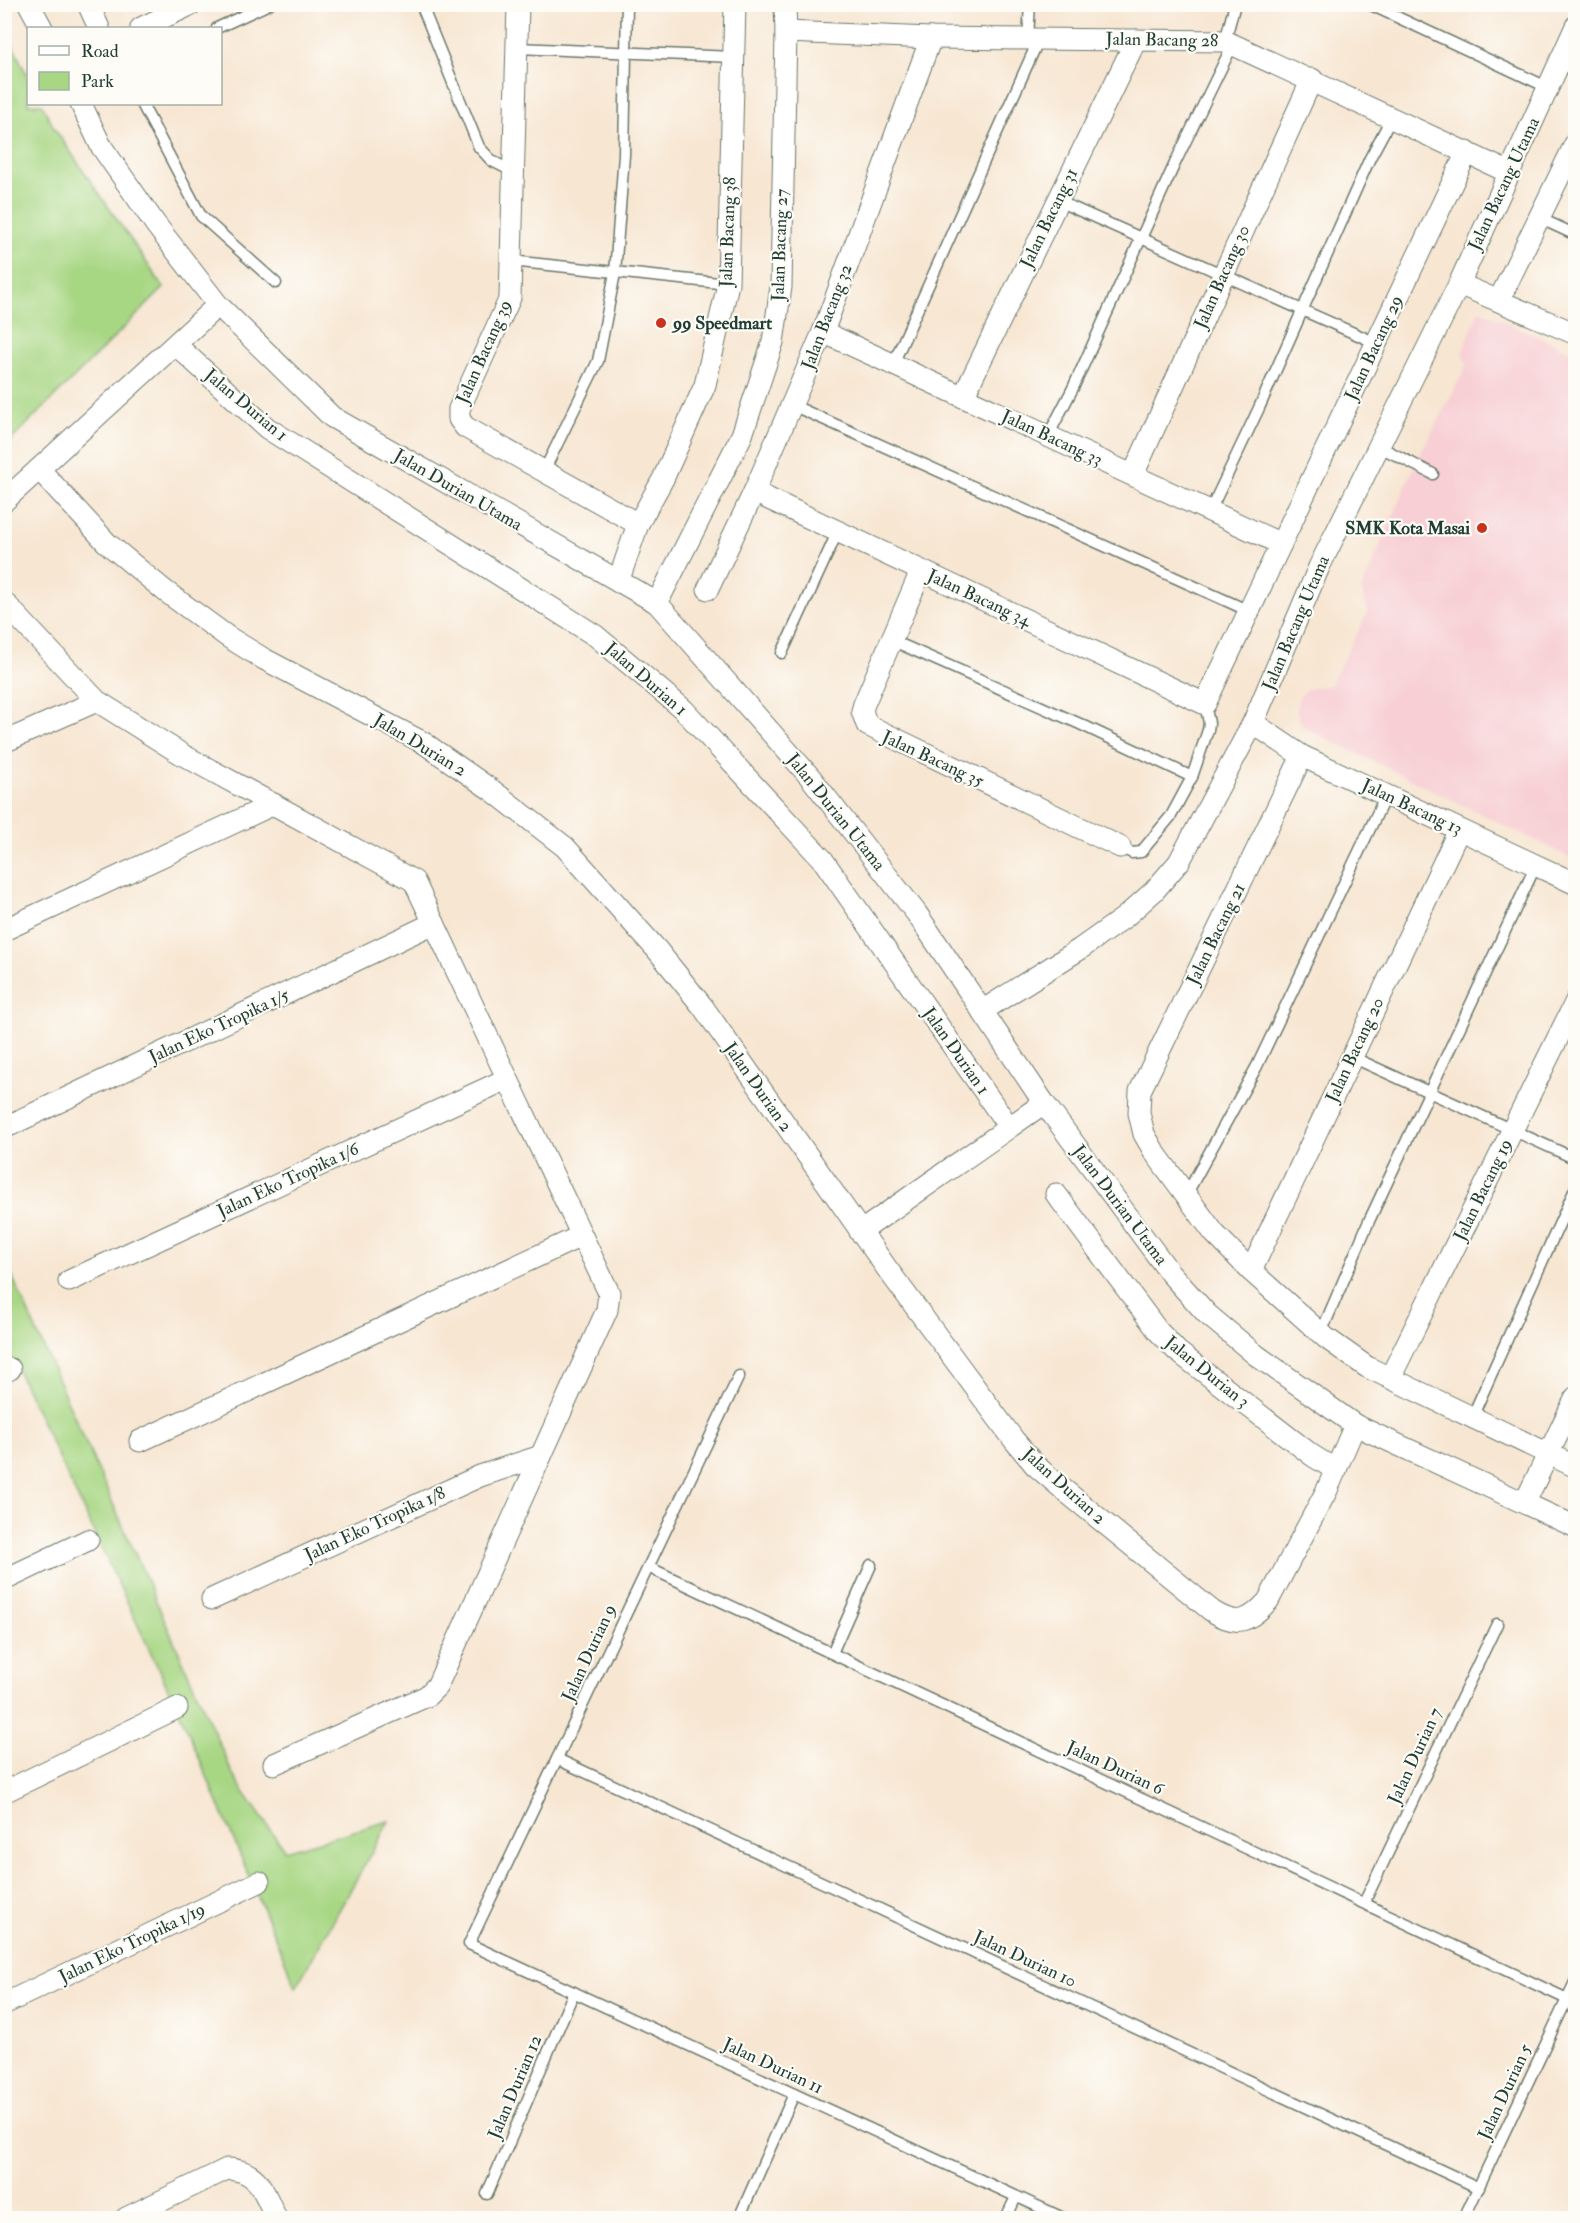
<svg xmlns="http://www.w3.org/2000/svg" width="1580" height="2223" viewBox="0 0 1580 2223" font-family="'IM FELL Double Pica',serif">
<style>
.built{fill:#f7cfd4}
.green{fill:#a8d784;stroke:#648a5c;stroke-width:1.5}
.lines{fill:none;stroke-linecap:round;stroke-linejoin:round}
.service-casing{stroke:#6b786b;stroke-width:13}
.minor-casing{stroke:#6b786b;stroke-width:23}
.service{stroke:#fff;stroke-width:10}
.minor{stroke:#fff;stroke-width:21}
.poi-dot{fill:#c8321e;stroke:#fdfcf7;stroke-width:2}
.labels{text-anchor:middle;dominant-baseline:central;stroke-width:4.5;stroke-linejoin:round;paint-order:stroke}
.street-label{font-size:18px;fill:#1f3d34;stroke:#fdfcf7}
.poi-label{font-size:18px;font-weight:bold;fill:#1f3d34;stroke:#fdfcf7;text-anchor:start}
</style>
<rect width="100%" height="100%" fill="#fdfcf7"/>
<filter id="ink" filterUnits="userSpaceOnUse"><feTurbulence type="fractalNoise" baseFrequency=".0167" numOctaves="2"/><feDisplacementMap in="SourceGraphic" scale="12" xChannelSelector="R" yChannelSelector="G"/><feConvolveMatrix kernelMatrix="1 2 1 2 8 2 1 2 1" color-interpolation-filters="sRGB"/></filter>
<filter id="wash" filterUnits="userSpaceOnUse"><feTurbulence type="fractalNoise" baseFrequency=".008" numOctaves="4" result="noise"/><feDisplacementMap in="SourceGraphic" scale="24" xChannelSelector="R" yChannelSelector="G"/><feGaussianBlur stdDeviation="1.35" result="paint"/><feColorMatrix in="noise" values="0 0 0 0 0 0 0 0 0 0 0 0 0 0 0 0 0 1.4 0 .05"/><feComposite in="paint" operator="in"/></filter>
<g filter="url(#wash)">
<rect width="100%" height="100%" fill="#f7e6d2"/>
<polygon class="built" points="1479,310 1575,353 1575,860 1301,726 1297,711 1298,699 1306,689 1330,685 1368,612 1361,590 1415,465 1467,365 1463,351"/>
<g class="green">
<polygon points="4,28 28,77 28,104 42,104 54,128 164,288 5,446"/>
<polygon points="4,1258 235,1779 285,1851 389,1821 296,1987 186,1727 5,1344"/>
</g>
</g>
<g filter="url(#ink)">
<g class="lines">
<g class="service-casing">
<g id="service">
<polyline points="421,4 479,147 492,161 514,172"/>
<polyline points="1369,4 1549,88"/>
<polyline points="217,28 269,4"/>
<polyline points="1028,39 1030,4"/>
<polyline points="1225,41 1235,4"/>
<polyline points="517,48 734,57"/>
<polyline points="142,104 201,216 276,283"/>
<polyline points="1058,201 1376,343"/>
<polyline points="1539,218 1576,235"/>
<polyline points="511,261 728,284"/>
<polyline points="893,364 1039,39"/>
<polyline points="792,405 1249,611"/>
<polyline points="1048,436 1073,388 1176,161 1233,44"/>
<polyline points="1378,446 1433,474"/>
<polyline points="544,471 598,361 615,273 624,155 627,4"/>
<polyline points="1210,511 1259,408 1370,158 1392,117"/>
<polyline points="891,640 1080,724 1192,777"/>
<polyline points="782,653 838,531"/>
<polyline points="1120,847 1132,853 1141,852 1171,816 1192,777 1208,730 1209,723 1205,704"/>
<polyline points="1352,1057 1576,1159"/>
<polyline points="1186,1195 1257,1066 1386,795"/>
<polyline points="1321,1333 1369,1221 1536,865"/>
<polyline points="739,1376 469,1944 1063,2218"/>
<polyline points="1472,1417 1576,1187"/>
<polyline points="648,1567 1567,1999"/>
<polyline points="832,1653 871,1565"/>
<polyline points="557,1759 1479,2188"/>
<polyline points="1364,1903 1497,1624"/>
<polyline points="487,2194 574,1992"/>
<polyline points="739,2218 794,2094"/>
<polyline points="1006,2218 1016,2197"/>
<polyline points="1464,2218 1576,1980"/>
</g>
</g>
<g class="minor-casing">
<g id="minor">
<polyline points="29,4 42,28"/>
<polyline points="88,4 99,28"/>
<polyline points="518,4 510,298 459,409 459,419 465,427 638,524"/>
<polyline points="141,28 192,4"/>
<polyline points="786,32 931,38 1225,41 1508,172"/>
<polyline points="81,104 101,146 156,225 218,305 332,417 657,603 811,778 917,914 1044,1103 1170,1273 1207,1314 1256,1355 1355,1425 1576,1527"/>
<polyline points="1459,284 1576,334"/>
<polyline points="1499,300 1576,142"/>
<polyline points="823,332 1281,544"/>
<polyline points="176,345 267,428 596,636 683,709 823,860 1009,1127"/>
<polyline points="963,397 1136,40"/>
<path d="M39,469L107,543L165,591L228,637L264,659L424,743L493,791L565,847L658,951L703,1007L888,1270L1014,1440L1035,1465L1064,1490L1212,1611C1237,1627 1249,1622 1268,1601L1327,1490L1355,1425"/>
<polyline points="1133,475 1312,79"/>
<polyline points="754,492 1205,704 1467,152"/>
<polyline points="4,501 218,305"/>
<polyline points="921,571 864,704 862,711 867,725 1120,847"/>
<polyline points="618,582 638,524 663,479 705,385 728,284 735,4"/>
<polyline points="708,589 754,492 823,332 931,38"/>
<polyline points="4,602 97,701 183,755 414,881 609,1293 607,1310 437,1686 427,1696 274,1764"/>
<polyline points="657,603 742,435 773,342 781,287 786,32 785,4"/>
<polyline points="1253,723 1302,756 1576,884"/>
<polyline points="4,742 97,701"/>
<polyline points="1302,756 1140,1091 1139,1113 1144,1134 1155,1153 1214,1233 1251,1271 1326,1338 1367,1367 1576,1467"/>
<polyline points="4,930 274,804"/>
<polyline points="982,1011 1080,949 1125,917 1154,891 1179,862 1253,723 1319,567 1459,284 1576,26"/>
<polyline points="4,1128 434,923"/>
<polyline points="1056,1194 1158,1331 1177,1351 1313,1456 1336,1470"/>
<polyline points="860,1232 1044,1103"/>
<polyline points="1251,1271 1459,830"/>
<polyline points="69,1281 507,1079"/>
<polyline points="4,1372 10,1369"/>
<polyline points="1390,1378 1576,1001"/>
<polyline points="140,1441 581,1236"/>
<polyline points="1525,1502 1576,1397"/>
<polyline points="4,1580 88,1540"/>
<polyline points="212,1599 480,1476 541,1456"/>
<polyline points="4,1792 177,1708"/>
<polyline points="4,2004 259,1882"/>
<path d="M126,2218L227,2169C260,2170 264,2193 276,2218"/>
</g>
</g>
<use href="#service" class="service"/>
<use href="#minor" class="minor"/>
</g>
</g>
<g class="poi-dot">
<circle cx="661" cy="323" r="6"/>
<circle cx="1482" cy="528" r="6"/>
</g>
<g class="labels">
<g class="street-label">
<text transform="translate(1162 40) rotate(1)">Jalan Bacang 28</text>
<text transform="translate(1504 184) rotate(-65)">Jalan Bacang Utama</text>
<text transform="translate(1049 218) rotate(-64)">Jalan Bacang 31</text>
<text transform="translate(728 232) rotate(-88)">Jalan Bacang 38</text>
<text transform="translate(780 245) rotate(-88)">Jalan Bacang 27</text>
<text transform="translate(1222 277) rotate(-66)">Jalan Bacang 30</text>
<text transform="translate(827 317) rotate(-69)">Jalan Bacang 32</text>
<text transform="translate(1374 348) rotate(-65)">Jalan Bacang 29</text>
<text transform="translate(484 352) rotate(-66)">Jalan Bacang 39</text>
<text transform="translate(246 405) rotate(40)">Jalan Durian 1</text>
<text transform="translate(1052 438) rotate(25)">Jalan Bacang 33</text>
<text transform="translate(458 490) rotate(30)">Jalan Durian Utama</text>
<text transform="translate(979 598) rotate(25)">Jalan Bacang 34</text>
<text transform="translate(1296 623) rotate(-67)">Jalan Bacang Utama</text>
<text transform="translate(646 679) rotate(41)">Jalan Durian 1</text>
<text transform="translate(420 745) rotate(31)">Jalan Durian 2</text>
<text transform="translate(933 759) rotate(25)">Jalan Bacang 35</text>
<text transform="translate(1412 807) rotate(25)">Jalan Bacang 13</text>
<text transform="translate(836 812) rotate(51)">Jalan Durian Utama</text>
<text transform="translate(1216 934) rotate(-64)">Jalan Bacang 21</text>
<text transform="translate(219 1026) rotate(-25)">Jalan Eko Tropika 1/5</text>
<text transform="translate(1355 1050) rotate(-65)">Jalan Bacang 20</text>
<text transform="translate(956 1051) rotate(55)">Jalan Durian 1</text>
<text transform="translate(758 1087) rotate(55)">Jalan Durian 2</text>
<text transform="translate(288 1180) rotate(-25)">Jalan Eko Tropika 1/6</text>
<text transform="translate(1483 1190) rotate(-64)">Jalan Bacang 19</text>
<text transform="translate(1120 1205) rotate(53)">Jalan Durian Utama</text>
<text transform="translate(1207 1372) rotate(39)">Jalan Durian 3</text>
<text transform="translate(1064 1486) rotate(42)">Jalan Durian 2</text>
<text transform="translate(375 1524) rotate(-25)">Jalan Eko Tropika 1/8</text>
<text transform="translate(589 1653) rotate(-65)">Jalan Durian 9</text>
<text transform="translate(1415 1756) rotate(-65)">Jalan Durian 7</text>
<text transform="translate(1115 1768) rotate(25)">Jalan Durian 6</text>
<text transform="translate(132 1943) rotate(-26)">Jalan Eko Tropika 1/19</text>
<text transform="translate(1025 1959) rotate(25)">Jalan Durian 10</text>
<text transform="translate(773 2066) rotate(25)">Jalan Durian 11</text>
<text transform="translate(515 2087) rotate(-67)">Jalan Durian 12</text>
<text transform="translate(1505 2092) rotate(-65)">Jalan Durian 5</text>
</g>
<g class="poi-label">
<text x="673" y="323">99 Speedmart</text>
<text x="1470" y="528" text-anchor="end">SMK Kota Masai</text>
</g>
</g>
<rect width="1580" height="2223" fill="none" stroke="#fdfcf7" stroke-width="24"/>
<rect x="27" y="27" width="195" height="78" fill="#fdfcf7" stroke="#a4b0a9" stroke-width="1.5"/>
<rect x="39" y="46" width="30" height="9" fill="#ffffff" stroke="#a4b0a9" stroke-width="1.5"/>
<text x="81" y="57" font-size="18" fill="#1f3d34">Road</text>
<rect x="39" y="72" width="30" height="18" fill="#a8d784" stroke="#a4b0a9" stroke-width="1.5"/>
<text x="81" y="87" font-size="18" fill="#1f3d34">Park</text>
</svg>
